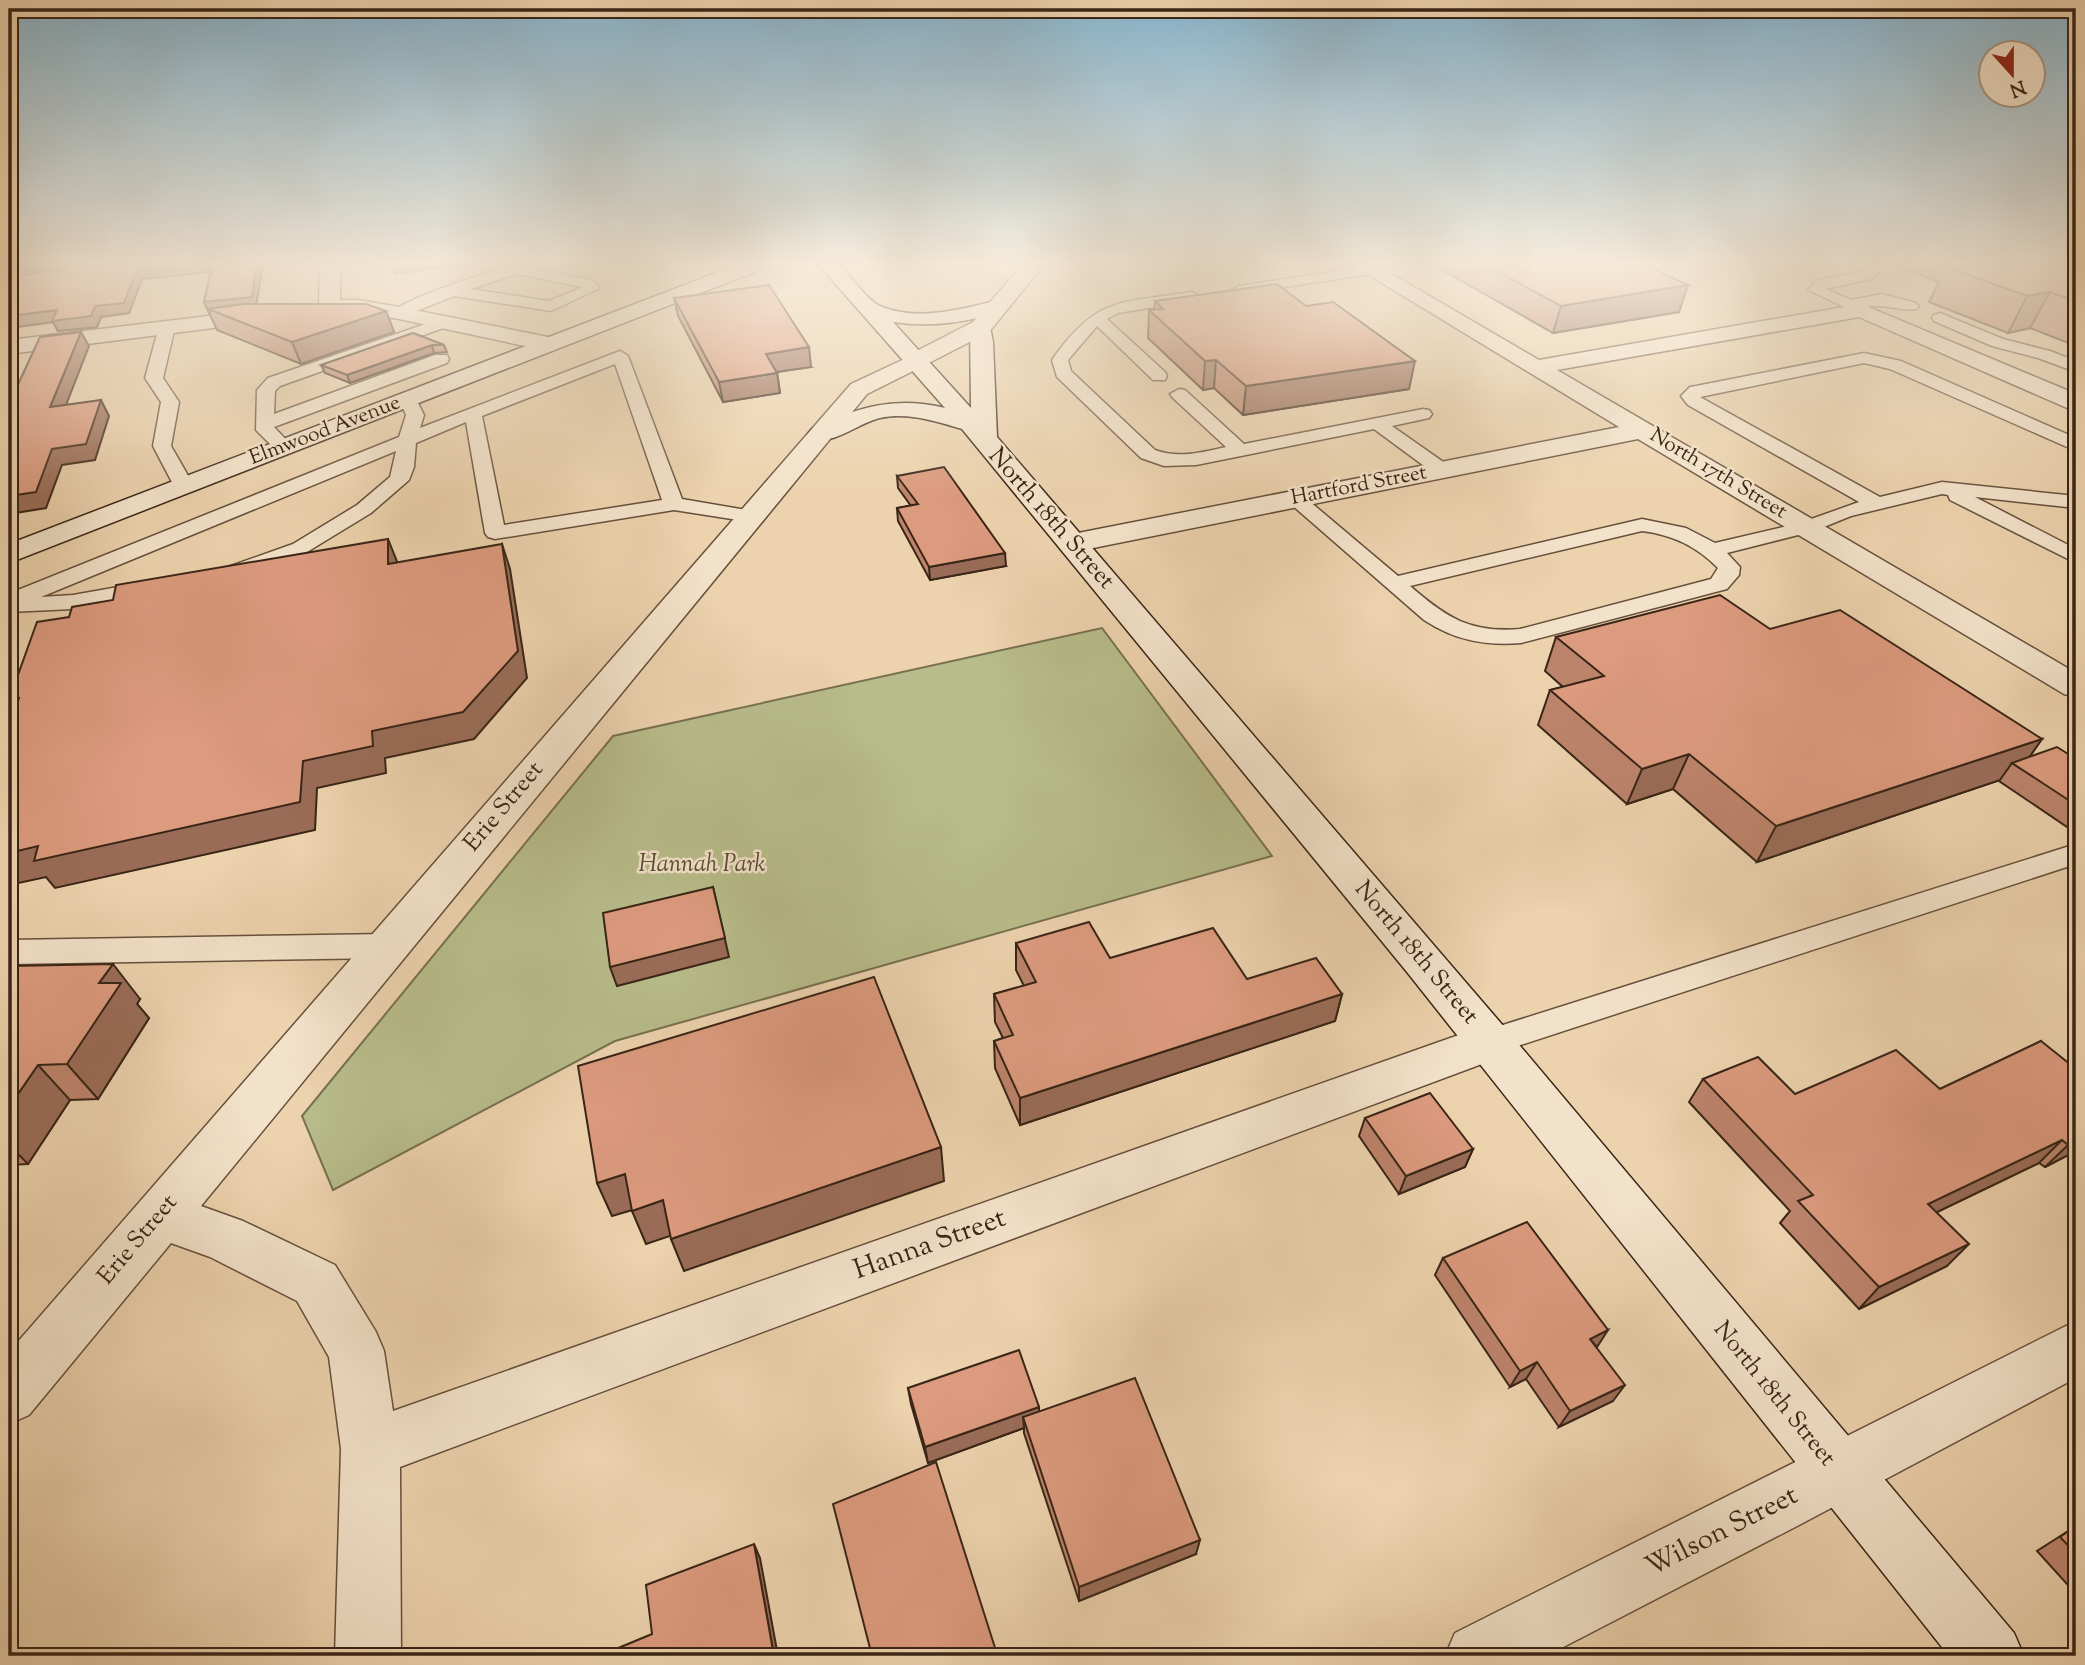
<svg xmlns="http://www.w3.org/2000/svg" width="2085" height="1665" viewBox="0 0 2085 1665" font-family="'Sorts Mill Goudy',serif">
<style>
.green{fill:#b7bc8a;stroke:#787050;stroke-width:2}
.lines{fill:none;stroke-linecap:round;stroke-linejoin:round}
.service-casing{stroke:#66503c;stroke-width:3}
.minor-casing{stroke:#66503c;stroke-width:3}
.tertiary-casing{stroke:#66503c;stroke-width:3}
.secondary-casing{stroke:#392516;stroke-width:3}
.service{fill:#f3e2ca;fill-rule:evenodd}
.minor{fill:#f3e2ca;fill-rule:evenodd}
.tertiary{fill:#f3e2ca;fill-rule:evenodd}
.secondary{fill:#f3e2ca;fill-rule:evenodd}
.wall{fill:#bd846c;stroke:#392516;stroke-width:2}
.shaded-wall{fill:#9a6c58;stroke:#392516;stroke-width:2}
.building{fill:#dc9a7e;stroke:#392516;stroke-width:2}
.labels{text-anchor:middle;dominant-baseline:central;stroke-width:5;stroke-linejoin:round;paint-order:stroke}
.far-street-label{font-size:21px;fill:#392516;stroke:#f3e2ca}
.street-label{font-size:24px;fill:#392516;stroke:#f3e2ca}
.park-label{font-size:24px;font-style:italic;fill:#584b33;stroke:#f3e2ca}
.near-street-label{font-size:28px;fill:#392516;stroke:#f3e2ca}
</style>
<rect width="100%" height="100%" fill="#ecd2ad"/>
<filter id="stains"><feTurbulence type="fractalNoise" baseFrequency=".00286" numOctaves="4"/><feColorMatrix values="0 0 0 0 .2 0 0 0 0 .09 0 0 0 0 .02 0 0 0 .5 -.17"/></filter>
<radialGradient id="worn" r=".72"><stop offset=".6" stop-color="#630" stop-opacity="0"/><stop offset="1" stop-color="#630" stop-opacity=".3"/></radialGradient>
<polygon class="green" points="1102,628 1272,856 615,1041 333,1190 302,1116 613,736"/>
<g class="lines">
<g class="service-casing">
<g id="service">
<path d="M1863,263H1878L1881,268L1874,278L1825,289L1851,300L1882,294L1916,303L1919,306L1916,309C1900,312 1886,303 1866,307L1869,310L1861,315L1808,290L1818,280L1864,271L1867,268Z"/>
<path d="M517,266L592,280L600,288L551,311L454,296L399,318L391,313C405,299 495,268 517,266ZM517,274L582,287H583L549,301L471,289Z"/>
<polygon points="1372,266 1379,270 1377,273 1239,294 1232,290 1239,286"/>
<path d="M1192,292L1200,297L1197,300L1118,313L1107,319L1165,372L1167,376L1165,380H1153L1097,326L1068,360L1071,371L1155,450C1178,459 1203,452 1226,447L1173,398L1170,394L1179,389L1185,390L1244,444L1423,409L1429,410L1432,414L1429,418L1392,426L1449,466L1452,470L1449,474H1435L1374,429L1196,465L1164,466L1141,458L1057,377L1052,360C1097,296 1120,303 1192,292Z"/>
<polygon points="1940,313 2003,339 2050,351 2076,361 2076,372 2038,358 1992,346 1934,321 1932,318 1934,315"/>
<polygon points="443,318 451,323 449,326 280,386 275,391 274,414 435,355 447,355 449,359 447,363 274,427 293,447 291,451 277,451 256,430 257,390 268,378"/>
<polygon points="167,322 175,327 163,378 179,402 171,446 194,486 184,492 174,486 153,446 161,402 145,378 159,327"/>
<path d="M620,351L628,356L682,499L758,512L761,516L758,520L751,522L674,510L495,539L488,537L485,533L466,422L416,443L414,467L409,480L371,513L307,552L236,579L228,577L225,572L228,567L293,544L357,505L390,477L396,451L41,597L73,595L152,581L160,583L163,588L160,593L73,609L9,612V598L13,592L399,437L406,415L399,399L402,395H414L424,415L420,428ZM615,364L662,500L504,525L482,416Z"/>
<path d="M1864,353L1901,361L2076,438V451L1890,369L1864,363L1700,397L1880,497L1942,482L2076,496V508L1975,497L2076,549V563L1950,500L1948,495L1942,494L1851,516L1814,531L1727,553L1740,567L1739,575L1727,589L1521,643C1485,646 1454,640 1424,620L1285,499L1288,495H1302L1398,576L1642,519L1686,528L1715,543L1800,523L1859,502L1688,405L1681,396L1690,387L1696,386ZM1642,531C1673,535 1696,546 1718,568L1711,579L1520,629C1470,633 1447,618 1410,586Z"/>
<polygon points="2076,844 2076,864 1490,1055 1478,1051 1473,1042 1478,1033 1490,1029"/>
<polygon points="387,934 398,938 402,946 398,954 387,958 9,964 9,940"/>
</g>
</g>
<g class="minor-casing">
<g id="minor">
<polygon points="320,263 340,263 340,300 358,300 399,307 548,337 556,339 559,344 556,349 548,351 399,319 358,312 323,311 319,307"/>
<polygon points="1349,263 1373,263 1539,360 1861,304 2076,394 2076,410 2067,408 1859,317 1557,370 2076,673 2076,697 2064,694 1638,439 1073,552 1063,549 1059,543 1063,537 1073,534 1619,427"/>
<polygon points="267,309 275,310 278,315 275,320 9,354 9,340"/>
<polygon points="915,354 923,356 926,361 923,366 867,394 201,1206 243,1221 335,1265 376,1332 384,1351 393,1411 1490,1024 1506,1029 1513,1042 1506,1055 400,1467 401,1656 335,1656 341,1449 329,1357 297,1301 210,1257 171,1243 29,1415 9,1424 9,1352 851,384"/>
<polygon points="2076,1321 2076,1378 1801,1524 1546,1656 1445,1656 1455,1633"/>
</g>
</g>
<g class="tertiary-casing">
<polygon id="tertiary" points="1024,263 1045,263 989,332 923,366 907,366 904,361 907,356 973,322"/>
</g>
<g class="secondary-casing">
<g id="secondary">
<polygon points="742,263 770,263 767,267 9,563 9,544"/>
<path d="M817,263H838C848,274 868,301 880,306C917,322 962,309 999,300L1006,302L1010,306L1006,310C968,322 933,328 893,322L971,408L970,327L973,322H989L993,342L997,437L1505,1028L2014,1633L2024,1656H1949L1407,972L962,429C935,421 908,412 880,418C858,423 835,445 812,439L808,434L812,429C857,407 895,396 945,408Z"/>
</g>
</g>
<use href="#service" class="service"/>
<use href="#minor" class="minor"/>
<use href="#tertiary" class="tertiary"/>
<use href="#secondary" class="secondary"/>
</g>
<g class="wall">
<polygon points="263,263 256,304 386,311 394,332 301,364 217,330 204,302 211,271 142,279 129,313 101,317 97,327 58,331 53,322 9,328 9,276"/>
<polygon points="1430,263 1641,263 1679,312 1553,333"/>
<polygon points="1889,263 2076,263 2076,346 2030,328 2008,333 1929,302 1939,282"/>
<polygon points="674,298 811,367 777,372 780,393 723,402 678,316"/>
<polygon points="1155,301 1409,389 1243,415 1214,388 1203,390 1148,338 1149,310 1154,310"/>
<polygon points="413,333 444,345 447,352 434,353 350,383 325,373 321,365"/>
<polygon points="897,476 1006,566 930,580 898,521 897,508 911,506 898,488"/>
<polygon points="1770,629 2042,739 2030,756 2076,759 2076,833 1999,781 2000,780 1757,862 1673,789 1627,804 1538,725 1550,690 1563,687 1545,671 1556,637"/>
<polygon points="1016,943 1110,958 1342,994 1335,1021 1020,1125 995,1068 994,1041 1003,1038 995,1022 994,994 1024,986 1016,970"/>
<polygon points="9,966 140,999 137,1004 149,1018 98,1099 70,1100 28,1164 9,1165"/>
<polygon points="2041,1041 2076,1151 2045,1167 2039,1163 1937,1212 1947,1266 1859,1309 1780,1223 1790,1211 1689,1102 1703,1079 1795,1094 1940,1089"/>
<polygon points="1365,1118 1473,1149 1465,1167 1399,1194 1359,1136"/>
<polygon points="1443,1258 1596,1347 1613,1401 1559,1427 1526,1379 1510,1387 1435,1275"/>
<polygon points="908,1388 1039,1412 1196,1554 1079,1601 1024,1433 1024,1428 928,1463 911,1404"/>
<polygon points="2076,1526 2076,1594 2037,1551"/>
</g>
<g class="shaded-wall">
<polygon points="9,263 98,263 9,273"/>
<polygon points="190,263 215,263 218,271 142,279 129,313 101,317 97,327 58,331 53,322 9,328 9,316 95,306 137,269"/>
<polygon points="257,263 263,263 256,307 208,309 210,313 209,313 204,302"/>
<polygon points="421,263 439,263 440,268 395,274 393,267"/>
<polygon points="1688,285 1679,312 1553,333 1561,306"/>
<polygon points="2050,292 2030,328 2008,333 2027,296"/>
<polygon points="386,311 394,332 301,364 292,342"/>
<polygon points="81,332 89,346 59,423 50,407"/>
<polygon points="432,345 434,353 350,383 347,375"/>
<polygon points="809,347 811,367 769,373 766,354"/>
<polygon points="1216,360 1214,388 1203,390 1205,361"/>
<polygon points="1415,361 1409,389 1243,415 1246,386"/>
<polygon points="777,373 780,393 723,402 719,382"/>
<polygon points="101,400 109,416 95,460 62,465 46,508 9,514 9,496 52,449"/>
<polygon points="388,539 398,564 388,564"/>
<polygon points="502,544 510,569 527,678 474,739 385,758 386,773 317,788 315,830 55,888 46,877 9,885 9,853 303,761 372,731"/>
<polygon points="1005,553 1006,566 930,580 929,567"/>
<polygon points="19,698 28,726 9,700"/>
<polygon points="2042,739 2021,769 2012,763 2000,780 1757,862 1776,826"/>
<polygon points="1689,754 1673,789 1627,804 1642,769"/>
<polygon points="713,887 729,957 617,986 610,967"/>
<polygon points="113,964 140,999 137,1004 149,1018 98,1099 67,1064 99,983"/>
<polygon points="1342,994 1335,1021 1020,1125 1020,1098"/>
<polygon points="38,1065 70,1100 28,1164 9,1145 9,1107"/>
<polygon points="2062,1140 2039,1163 1908,1226 1928,1204"/>
<polygon points="2076,1140 2076,1151 2045,1167 2068,1145"/>
<polygon points="941,1147 944,1181 684,1271 671,1239"/>
<polygon points="1473,1149 1465,1167 1399,1194 1406,1176"/>
<polygon points="625,1174 639,1208 612,1216 597,1183"/>
<polygon points="663,1200 676,1234 646,1244 632,1211"/>
<polygon points="1969,1244 1947,1266 1859,1309 1879,1287"/>
<polygon points="1608,1330 1597,1347 1590,1339"/>
<polygon points="1537,1362 1526,1379 1510,1387 1520,1371"/>
<polygon points="1625,1385 1613,1401 1559,1427 1570,1411"/>
<polygon points="1039,1407 1039,1423 1023,1417 1024,1428 928,1463 925,1447"/>
<polygon points="1200,1540 1196,1554 1079,1601 1079,1587"/>
<polygon points="754,1544 760,1558 778,1656 774,1656"/>
</g>
<g class="building">
<polygon points="124,263 190,263 137,269 124,303 95,306 91,316 52,321 57,310 9,316 9,276"/>
<polygon points="213,263 257,263 252,297 204,302"/>
<polygon points="392,263 421,263 393,267"/>
<polygon points="1482,263 1641,263 1688,285 1561,306"/>
<polygon points="1966,263 2076,263 2076,301 2050,292 2027,296 1946,267"/>
<polygon points="1277,284 1306,306 1333,302 1415,361 1246,386 1216,360 1205,361 1149,310 1163,309 1155,301"/>
<polygon points="769,285 809,347 766,354 777,373 719,382 674,298"/>
<polygon points="244,304 366,304 386,311 292,342 208,309"/>
<polygon points="81,332 50,407 101,400 86,444 52,449 36,492 9,496 9,404 40,337"/>
<polygon points="413,333 444,345 432,345 347,375 321,365"/>
<polygon points="944,467 1005,553 929,567 897,508 918,504 897,476"/>
<polygon points="388,539 388,564 502,544 518,651 463,712 372,731 373,746 303,761 300,802 34,861 38,846 9,853 9,727 19,698 9,700 37,622 69,617 72,607 113,600 116,585"/>
<polygon points="1720,595 1770,629 1840,610 2042,739 1776,826 1689,754 1642,769 1550,690 1604,676 1556,637"/>
<polygon points="2057,747 2076,759 2076,805 2012,763"/>
<polygon points="713,887 725,938 610,967 603,913"/>
<polygon points="1089,922 1110,958 1213,928 1247,979 1316,958 1342,994 1020,1098 994,1041 1013,1035 994,994 1036,982 1016,943"/>
<polygon points="113,964 99,983 121,983 67,1064 38,1065 9,1107 9,966"/>
<polygon points="874,977 941,1147 671,1239 663,1200 632,1211 625,1174 597,1183 578,1066"/>
<polygon points="2041,1041 2076,1069 2076,1140 2068,1145 2062,1140 1928,1204 1969,1244 1879,1287 1798,1201 1813,1195 1703,1079 1758,1057 1795,1094 1896,1050 1940,1089"/>
<polygon points="1430,1093 1473,1149 1406,1176 1365,1118"/>
<polygon points="1527,1222 1608,1330 1590,1339 1625,1385 1570,1411 1537,1362 1520,1371 1443,1258"/>
<polygon points="1019,1350 1039,1407 925,1447 908,1388"/>
<polygon points="1135,1378 1200,1540 1079,1587 1023,1417"/>
<polygon points="936,1462 997,1654 991,1656 872,1656 833,1504"/>
<polygon points="2076,1526 2076,1554 2060,1537"/>
<polygon points="754,1544 774,1656 599,1656 652,1634 646,1585"/>
</g>
<linearGradient id="sky" x2="0" y2="1"><stop stop-color="#88b6d0"/><stop offset="0.53" stop-color="#f6ebda"/><stop offset="1" stop-color="#f6ebda" stop-opacity="0"/></linearGradient>
<rect width="2085" height="496" fill="url(#sky)"/>
<g class="labels">
<g class="far-street-label">
<text transform="translate(325 431) rotate(-21)">Elmwood Avenue</text>
<text transform="translate(1718 474) rotate(31)">North 17th Street</text>
<text transform="translate(1359 486) rotate(-11)">Hartford Street</text>
</g>
<g class="street-label">
<text transform="translate(1051 519) rotate(49)">North 18th Street</text>
<text transform="translate(504 807) rotate(-50)">Erie Street</text>
<text transform="translate(1416 953) rotate(50)">North 18th Street</text>
<text transform="translate(138 1240) rotate(-50)">Erie Street</text>
<text transform="translate(1774 1394) rotate(51)">North 18th Street</text>
</g>
<g class="park-label">
<text x="702" y="865">Hannah Park</text>
</g>
<g class="near-street-label">
<text transform="translate(930 1245) rotate(-20)">Hanna Street</text>
<text transform="translate(1722 1532) rotate(-27)">Wilson Street</text>
</g>
</g>
<rect width="2085" height="1665" fill="none" stroke="#ecd2ad" stroke-width="35"/>
<rect x="10" y="10" width="2064" height="1644" fill="none" stroke="#392516" stroke-width="3.5"/>
<rect x="18" y="18" width="2050" height="1630" fill="none" stroke="#392516" stroke-width="2"/>
<g transform="translate(2012 74) rotate(159)"><circle r="33" fill="#f3e2ca" stroke="#a99682" stroke-width="2"/>
<path d="M0-5L12 26L0 18L-12 26Z" fill="#8f2418"/>
<text y="-10" font-size="19" font-weight="bold" text-anchor="middle" fill="#392516">N</text>
</g>
<rect width="100%" height="100%" filter="url(#stains)"/>
<rect width="100%" height="100%" fill="url(#worn)"/>
</svg>
